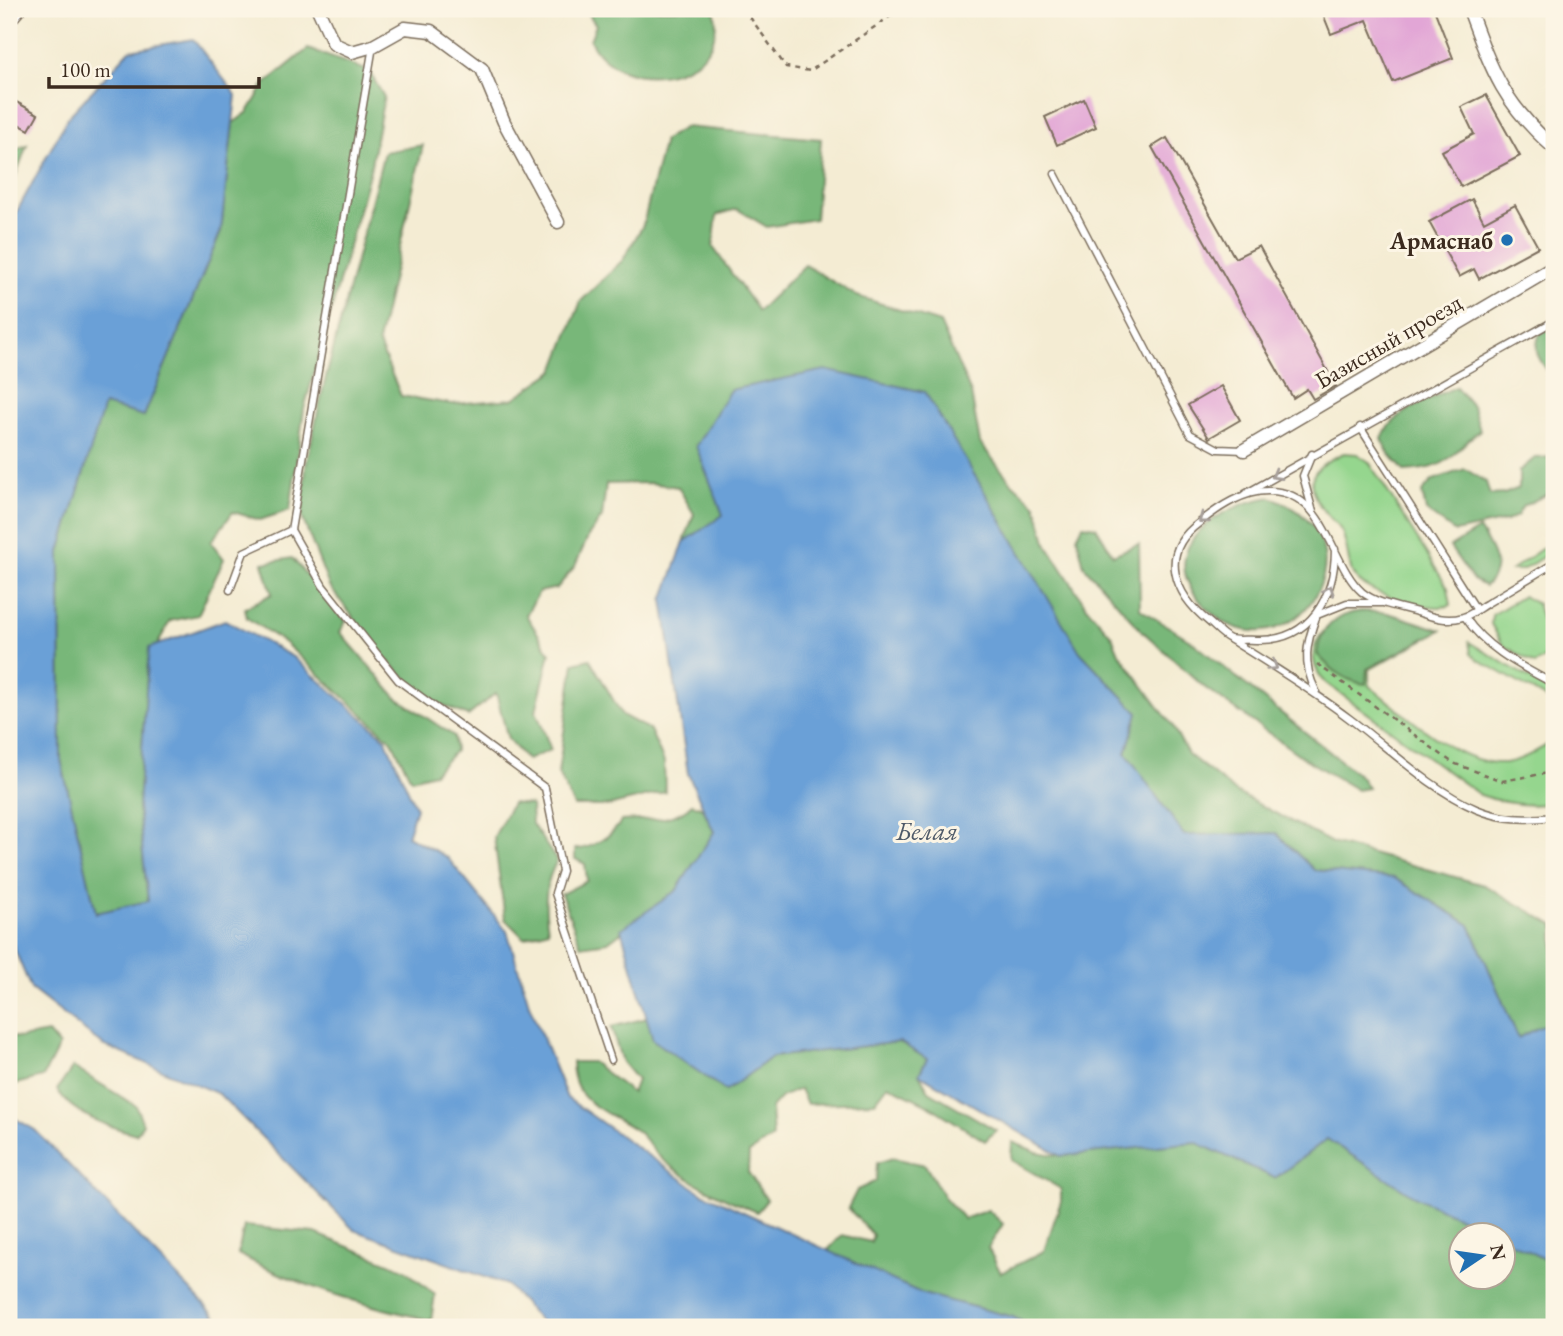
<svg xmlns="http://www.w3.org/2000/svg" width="1563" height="1336" viewBox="0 0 1563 1336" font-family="'EB Garamond',serif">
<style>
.green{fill:#95d68e;stroke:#688056;stroke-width:2}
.forest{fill:#78b779;stroke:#5a704c;stroke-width:2}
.water{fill:#6aa0d7;stroke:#52657a;stroke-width:2}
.building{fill:#e2a6d6}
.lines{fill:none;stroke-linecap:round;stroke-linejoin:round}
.lane-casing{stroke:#7c6e5d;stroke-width:9}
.street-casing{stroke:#7c6e5d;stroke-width:15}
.path{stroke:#7c6e5d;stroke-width:2.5;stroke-dasharray:5 5;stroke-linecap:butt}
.lane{stroke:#fff;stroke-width:6}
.street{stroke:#fff;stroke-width:12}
.oneway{stroke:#a79f9a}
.poi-dot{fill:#1f6fb2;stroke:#fcf5e5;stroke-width:2.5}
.labels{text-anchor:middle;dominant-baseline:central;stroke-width:6;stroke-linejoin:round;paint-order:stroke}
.poi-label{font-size:24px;font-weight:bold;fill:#3b2a1e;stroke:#fcf5e5;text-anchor:end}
.street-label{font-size:24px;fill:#3b2a1e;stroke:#fcf5e5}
.water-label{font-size:26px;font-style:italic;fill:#4e5968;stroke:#fcf5e5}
</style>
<rect width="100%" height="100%" fill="#fcf5e5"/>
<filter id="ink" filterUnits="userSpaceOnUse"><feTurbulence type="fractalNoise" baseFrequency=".0143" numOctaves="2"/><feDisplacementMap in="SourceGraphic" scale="14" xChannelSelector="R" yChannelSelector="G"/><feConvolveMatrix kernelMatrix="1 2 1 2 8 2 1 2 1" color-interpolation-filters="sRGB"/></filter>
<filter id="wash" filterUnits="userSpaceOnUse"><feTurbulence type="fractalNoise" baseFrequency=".00686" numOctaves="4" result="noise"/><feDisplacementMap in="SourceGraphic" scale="28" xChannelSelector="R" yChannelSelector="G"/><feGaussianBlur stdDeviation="1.57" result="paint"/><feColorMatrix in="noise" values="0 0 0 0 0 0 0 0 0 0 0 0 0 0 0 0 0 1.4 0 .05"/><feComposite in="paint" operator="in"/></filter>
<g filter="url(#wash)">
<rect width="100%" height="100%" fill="#f4ecd3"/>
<g class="green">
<path d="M1344,453L1357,454L1369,462L1448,588L1451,605C1432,613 1362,594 1353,574C1347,561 1348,546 1342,532C1339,526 1333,521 1328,516C1302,485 1307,468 1344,453Z"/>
<polygon points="1554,540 1554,550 1522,570 1512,570"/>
<polygon points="1523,596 1537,604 1549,642 1546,657 1535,664 1503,645 1491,624 1492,615"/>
<path d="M1362,611L1388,613L1441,630L1369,670V686C1405,713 1457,766 1505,763C1522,761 1539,749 1554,741V803C1528,807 1505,804 1480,795L1326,683C1296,652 1326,616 1362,611Z"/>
<polygon points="1469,642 1554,693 1554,703 1479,660 1471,654"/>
</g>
<g class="forest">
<path d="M585,9H714C731,80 619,100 590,40L596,25Z"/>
<polygon points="308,49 369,71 384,97 370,170 304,409 290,510 260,520 233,512 211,542 224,559 198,615 170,621 148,662 138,807 148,902 96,913 61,760 60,552 104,404 144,416 221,231 233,123 248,112 265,84"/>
<polygon points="685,127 821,139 815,219 767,227 737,209 717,215 713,247 758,311 805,265 857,296 940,323 971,393 980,443 1011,482 1036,505 1047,545 1086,606 1112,636 1119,653 1172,725 1188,754 1237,793 1332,843 1484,885 1554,925 1554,1020 1518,1038 1470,925 1394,878 1314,870 1276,833 1184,836 1126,753 1138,713 1080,652 696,446 724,515 684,542 694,514 678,487 650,483 606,484 602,517 589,535 575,566 557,588 539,592 526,615 550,653 536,711 551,750 527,760 508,739 496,693 468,716 426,698 384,657 329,586 302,517 306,465 323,389 384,152 423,145 378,342 401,396 452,404 513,399 554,371 581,301 623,260 643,225 664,140"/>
<polygon points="27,145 9,194 9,152"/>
<path d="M1554,327V374L1550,373C1537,358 1533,351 1540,333Z"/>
<path d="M1456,387L1473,407L1480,430C1445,458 1453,468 1404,471L1388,452L1382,439C1392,412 1431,398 1456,387Z"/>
<polygon points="1554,457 1554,491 1523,506 1517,516 1506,521 1455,532 1426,511 1422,492 1433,480 1465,469 1486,482 1490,495 1504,494 1519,488 1519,471 1535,458"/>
<path d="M1271,497C1393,544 1280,695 1200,601C1153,546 1221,505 1271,497Z"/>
<polygon points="1083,525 1096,527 1113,555 1139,544 1140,609 1190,640 1361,777 1368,788 1357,790 1305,759 1204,687 1141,630 1084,566 1077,537"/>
<path d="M1479,529C1491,548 1506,568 1485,586L1473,580L1450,547Z"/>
<polygon points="292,558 346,621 340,632 396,697 454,736 455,751 434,773 411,779 392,741 285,643 247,618 245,608 272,594 263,563"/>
<path d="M1362,611L1388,613L1441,630L1367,669L1366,684C1346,682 1330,669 1317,654C1320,627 1336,614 1362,611Z"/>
<polygon points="590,659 622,715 650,730 664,762 665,792 608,806 574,806 558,773 574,663"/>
<path d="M512,803L531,805L532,824L557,861C544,883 544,905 548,930L524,938L505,919L494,837Z"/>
<path d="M692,804L703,808L714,832L676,891L608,942L581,946L561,894L587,881L585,864L575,859V849C590,850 615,834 621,821C645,819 674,823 692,804Z"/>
<path d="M647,1018L653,1040L726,1091L772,1057L900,1042L927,1059L919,1074L929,1091L996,1130L985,1141L928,1105L888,1085L875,1102L807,1104L800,1089L781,1097L771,1108L773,1137L749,1153L748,1172L767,1200L757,1212C723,1198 692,1184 663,1160C653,1152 647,1140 638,1132C608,1110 573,1107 572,1062H592L632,1093L637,1080L622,1062L611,1027Z"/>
<polygon points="48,1033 59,1046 43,1077 16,1084 9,1081 9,1036 20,1038"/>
<path d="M73,1067L136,1106L143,1124L136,1134C107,1126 74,1116 57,1090Z"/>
<polygon points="1327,1139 1412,1195 1494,1234 1462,1234 1462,1276 1504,1276 1504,1239 1554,1264 1554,1327 1032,1327 1013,1317 923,1294 827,1251 842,1235 871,1242 873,1235 848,1208 857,1190 876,1181 877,1163 893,1158 925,1165 944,1197 964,1219 988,1210 1003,1224 988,1248 1001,1273 1044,1251 1061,1201 1061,1189 1011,1160 1012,1142 1037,1152 1061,1156 1195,1142 1275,1178"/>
<path d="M244,1226L315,1233L404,1269L435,1295L431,1320C364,1306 299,1286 238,1254Z"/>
</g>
<g class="water">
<polygon points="193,39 236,95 221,231 144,416 104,405 60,552 61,760 96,913 148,901 138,807 149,648 225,620 293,657 385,738 416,808 407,836 447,857 507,931 530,1007 567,1098 700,1192 923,1294 1013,1317 1032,1327 545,1327 507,1285 354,1230 219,1094 103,1045 31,989 9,936 9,226 68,117 130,50"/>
<polygon points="825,370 925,392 1080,652 1138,713 1126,753 1184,835 1276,833 1314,870 1394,878 1470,925 1518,1038 1554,1020 1554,1264 1504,1239 1504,1234 1494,1234 1412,1195 1327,1139 1275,1178 1195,1142 1061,1156 919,1074 927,1059 900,1042 772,1057 726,1091 653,1040 621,929 676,891 714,832 688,774 663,600 684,542 723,515 696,446 730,390"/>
<polygon points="9,1115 35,1130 226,1327 9,1327"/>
</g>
<g id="blocks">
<g class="building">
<polygon points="1321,9 1434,9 1453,58 1393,82 1367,20 1331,34"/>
<polygon points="1486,95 1520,156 1461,187 1442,151 1474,134 1461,107"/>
<polygon points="9,98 38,114 29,130 9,119"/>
<polygon points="1084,99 1096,127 1057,145 1045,117"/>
<polygon points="1167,138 1235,258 1259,246 1336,386 1313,399 1307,389 1293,398 1152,147"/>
<polygon points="1472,199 1484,222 1515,205 1538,247 1479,279 1474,269 1459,277 1429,222"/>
<polygon points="1221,386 1240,420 1209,438 1188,405"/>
</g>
</g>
</g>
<g filter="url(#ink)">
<use href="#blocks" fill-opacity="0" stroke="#7c6e5d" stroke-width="2"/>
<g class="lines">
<g class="lane-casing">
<g id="lane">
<polyline points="9,25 23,9"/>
<polyline points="373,46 291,530 323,586 398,680 545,788 562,871 555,893 611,1060"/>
<polyline points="1055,174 1190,434 1218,449 1244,450"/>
<polyline points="1360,427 1476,609"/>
<polyline points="1312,454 1303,476 1313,512"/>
<polyline points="1245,494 1554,321"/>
<path d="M1335,549C1335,597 1310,642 1256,640C1248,639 1237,641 1230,639C1223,636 1215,627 1209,622C1174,594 1158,553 1199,523C1219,507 1244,490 1270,491C1327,492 1330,564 1362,592C1377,604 1399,607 1417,612C1432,617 1447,622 1463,617C1471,615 1479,608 1486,604C1509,590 1532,577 1554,563"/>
<polyline points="230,590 244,552 291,530"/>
<path d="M1465,617C1486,649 1521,666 1554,684"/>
<path d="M1231,640C1271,665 1312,690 1350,719C1390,749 1430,789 1476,809C1502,820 1527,820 1554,817"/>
<path d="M1316,691C1302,664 1306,643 1317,615L1347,603H1381"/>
</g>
</g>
<g class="street-casing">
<g id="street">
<polyline points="318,9 334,44 352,52 373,46 405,28 431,31 482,69 504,122 558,222"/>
<path d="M1469,9C1492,71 1503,103 1554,148"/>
<polyline points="1244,450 1554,267"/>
</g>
</g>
<g class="path">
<polyline points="744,9 786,67 810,71 901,9"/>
<polyline points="1317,664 1453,763 1502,781 1554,772"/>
</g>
<use href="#lane" class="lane"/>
<use href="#street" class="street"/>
</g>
<defs><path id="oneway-chevron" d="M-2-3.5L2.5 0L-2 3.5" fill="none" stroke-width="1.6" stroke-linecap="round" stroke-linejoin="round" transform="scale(1.75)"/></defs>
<g class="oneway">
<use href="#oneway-chevron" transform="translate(1276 475) rotate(150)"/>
<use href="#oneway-chevron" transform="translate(1203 519) rotate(143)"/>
<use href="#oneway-chevron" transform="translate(1329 590) rotate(-70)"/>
<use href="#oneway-chevron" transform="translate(1273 666) rotate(32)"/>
</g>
</g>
<circle class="poi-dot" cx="1507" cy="240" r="7"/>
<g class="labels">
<g class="poi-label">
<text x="1493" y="240">Армаснаб</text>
</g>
<g class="street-label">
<text transform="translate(1388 341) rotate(-30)">Базисный проезд</text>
</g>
<g class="water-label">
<text x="927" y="831">Белая</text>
</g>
</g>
<rect width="1563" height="1336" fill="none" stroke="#fcf5e5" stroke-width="35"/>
<g transform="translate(1482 1256) rotate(77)"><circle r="33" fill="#fcf5e5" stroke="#afa495" stroke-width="2"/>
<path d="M0-5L12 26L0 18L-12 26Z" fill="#1f6fb2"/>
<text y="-10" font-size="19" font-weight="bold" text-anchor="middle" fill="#3b2a1e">N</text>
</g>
<path d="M49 77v10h210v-10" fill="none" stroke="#3b2a1e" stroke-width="3.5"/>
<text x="60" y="77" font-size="21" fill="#3b2a1e" stroke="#fcf5e5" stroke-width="5" paint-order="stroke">100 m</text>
</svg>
